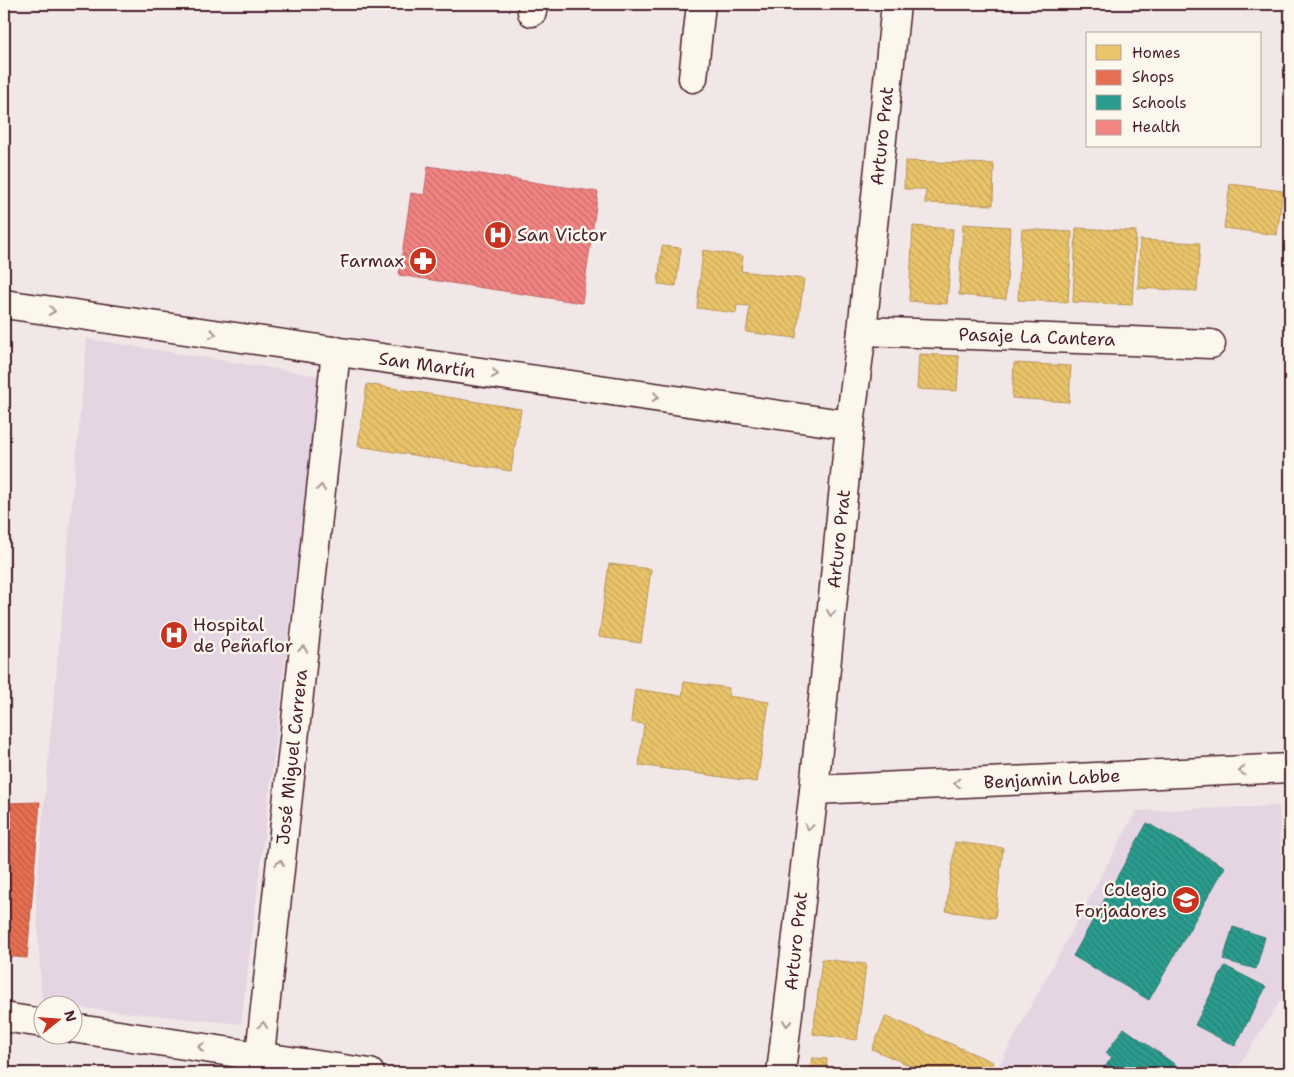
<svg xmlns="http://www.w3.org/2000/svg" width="1294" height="1077" viewBox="0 0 1294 1077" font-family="'Shantell Sans',sans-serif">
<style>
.built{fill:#e5d4e1}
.homes{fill:url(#homes-back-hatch);stroke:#b99257}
.shops{fill:url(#shops-back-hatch);stroke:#b85746}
.schools{fill:url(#schools-back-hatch);stroke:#347771}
.health{fill:url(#health-back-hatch);stroke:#c06668}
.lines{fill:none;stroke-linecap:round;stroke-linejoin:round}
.street-casing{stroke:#4a1f2b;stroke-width:31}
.secondary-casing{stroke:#4a1f2b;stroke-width:31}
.street{stroke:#fbf7ec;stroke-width:28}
.secondary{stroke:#fbf7ec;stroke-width:28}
.oneway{stroke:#ab9695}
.labels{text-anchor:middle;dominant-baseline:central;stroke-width:5;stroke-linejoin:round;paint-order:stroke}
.street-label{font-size:18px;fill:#4a1f2b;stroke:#fbf7ec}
.poi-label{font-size:18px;fill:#4a1f2b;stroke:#fbf7ec;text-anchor:start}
</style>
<defs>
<pattern id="homes-back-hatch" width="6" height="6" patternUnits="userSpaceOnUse" patternTransform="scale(1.25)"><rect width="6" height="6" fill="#e9c46a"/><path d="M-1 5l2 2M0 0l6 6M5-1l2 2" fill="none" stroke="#c9a85c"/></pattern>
<pattern id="shops-back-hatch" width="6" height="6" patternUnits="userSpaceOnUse" patternTransform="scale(1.25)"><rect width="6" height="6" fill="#e76f51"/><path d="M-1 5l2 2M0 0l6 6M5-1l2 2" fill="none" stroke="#bd5b43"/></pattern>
<pattern id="schools-back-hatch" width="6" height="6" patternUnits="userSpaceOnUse" patternTransform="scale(1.25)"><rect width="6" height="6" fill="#2a9d8f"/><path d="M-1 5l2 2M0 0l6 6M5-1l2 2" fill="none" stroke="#267f75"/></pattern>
<pattern id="health-back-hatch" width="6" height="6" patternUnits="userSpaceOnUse" patternTransform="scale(1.25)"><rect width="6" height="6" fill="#f28482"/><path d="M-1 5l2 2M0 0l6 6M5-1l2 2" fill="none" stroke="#c66b6b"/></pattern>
</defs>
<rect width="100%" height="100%" fill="#f1e7e7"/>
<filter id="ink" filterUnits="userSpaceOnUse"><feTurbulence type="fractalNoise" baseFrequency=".02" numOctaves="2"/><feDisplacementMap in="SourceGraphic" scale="10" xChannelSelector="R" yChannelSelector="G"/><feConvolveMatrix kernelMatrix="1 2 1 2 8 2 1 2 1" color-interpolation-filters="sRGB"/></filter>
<g filter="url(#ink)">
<g class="built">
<polygon points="87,339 320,376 241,1024 73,1007 72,1004 42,1004 36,893"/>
<polygon points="1279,806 1288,989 1234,1073 995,1073 1136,811"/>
</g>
<g class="homes">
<polygon points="905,161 994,164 993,205 925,203 926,189 904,189"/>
<polygon points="1230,184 1283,191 1277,235 1224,228"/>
<polygon points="963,224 1010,227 1006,299 959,295"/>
<polygon points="913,226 953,229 947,304 909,301"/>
<polygon points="1076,228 1136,231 1132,305 1073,302"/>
<polygon points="1022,229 1072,232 1068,302 1018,300"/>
<polygon points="1140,240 1200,243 1197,291 1138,288"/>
<polygon points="662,246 681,248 676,286 658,284"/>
<polygon points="703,250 743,256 741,271 804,279 796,338 746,332 750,306 737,305 736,313 697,308"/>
<polygon points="919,354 959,356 957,391 917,389"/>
<polygon points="1014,363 1071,366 1069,402 1012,398"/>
<polygon points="367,384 521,409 511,471 358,446"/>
<polygon points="609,564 651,569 641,643 599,637"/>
<polygon points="684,682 729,688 728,696 769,702 757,782 639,765 644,724 631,722 635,689 682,696"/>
<polygon points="955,842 1003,848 995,918 946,911"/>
<polygon points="822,959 866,964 857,1040 813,1034"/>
<polygon points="886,1016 993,1062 988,1073 927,1073 872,1049"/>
<polygon points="812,1058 827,1059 826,1073 809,1073"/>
</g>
<polygon class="shops" points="40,802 27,958 4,956 4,803"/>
<g class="schools">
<polygon points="1147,823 1225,867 1149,1000 1073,956"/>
<polygon points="1233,927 1265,937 1256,969 1223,960"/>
<polygon points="1225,966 1266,987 1235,1046 1195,1025"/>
<polygon points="1124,1028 1187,1073 1101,1073 1112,1057 1106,1053"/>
</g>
<polygon class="health" points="428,166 598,192 582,303 399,275 411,193 424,195"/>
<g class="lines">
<g class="street-casing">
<g id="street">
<polyline points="532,12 533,4"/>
<polyline points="693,78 701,4"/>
<polyline points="4,304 850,425"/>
<polyline points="862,331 1211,344"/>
<polyline points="814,790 1290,768"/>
<polyline points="258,1073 336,351"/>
<polyline points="781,1073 814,790 850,425 862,331 896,4"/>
</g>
</g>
<g class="secondary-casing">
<g id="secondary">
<polyline points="4,1017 42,1023"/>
<polyline points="72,1028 370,1073"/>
</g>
</g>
<use href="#street" class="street"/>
<use href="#secondary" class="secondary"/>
</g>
<defs><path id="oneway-chevron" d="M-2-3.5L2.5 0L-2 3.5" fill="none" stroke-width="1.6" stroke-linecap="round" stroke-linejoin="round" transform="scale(1.25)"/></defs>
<g class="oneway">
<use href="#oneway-chevron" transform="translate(52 311) rotate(8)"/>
<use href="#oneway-chevron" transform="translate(213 334) rotate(8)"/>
<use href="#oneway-chevron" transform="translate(495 374) rotate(8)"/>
<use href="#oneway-chevron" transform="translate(656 397) rotate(8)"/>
<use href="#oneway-chevron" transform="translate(321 488) rotate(-84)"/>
<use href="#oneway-chevron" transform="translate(831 613) rotate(96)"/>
<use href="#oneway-chevron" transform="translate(303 649) rotate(-84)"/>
<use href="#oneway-chevron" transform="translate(1242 771) rotate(177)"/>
<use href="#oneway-chevron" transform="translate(957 783) rotate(177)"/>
<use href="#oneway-chevron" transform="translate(809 827) rotate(97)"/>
<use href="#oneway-chevron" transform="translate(280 863) rotate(-84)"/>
<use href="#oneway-chevron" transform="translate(787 1023) rotate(96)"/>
<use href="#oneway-chevron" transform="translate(263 1025) rotate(-84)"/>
<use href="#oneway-chevron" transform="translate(201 1047) rotate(-171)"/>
</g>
</g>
<defs>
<g id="hospital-disc" transform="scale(1.4375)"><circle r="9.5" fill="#c8321e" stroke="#fbf7ec"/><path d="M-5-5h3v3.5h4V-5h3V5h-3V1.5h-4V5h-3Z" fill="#fff"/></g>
<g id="pharmacy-disc" transform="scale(1.4375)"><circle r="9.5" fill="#c8321e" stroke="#fbf7ec"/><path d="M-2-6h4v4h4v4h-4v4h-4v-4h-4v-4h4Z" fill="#fff"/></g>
<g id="school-disc" transform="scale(1.4375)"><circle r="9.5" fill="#c8321e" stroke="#fbf7ec"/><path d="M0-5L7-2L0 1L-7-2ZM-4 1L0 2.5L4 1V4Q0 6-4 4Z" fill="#fff"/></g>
</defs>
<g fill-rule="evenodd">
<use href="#hospital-disc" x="498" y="235"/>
<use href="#pharmacy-disc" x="423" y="261"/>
<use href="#hospital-disc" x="174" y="635"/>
<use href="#school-disc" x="1186" y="900"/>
</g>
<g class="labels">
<g class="street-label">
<text transform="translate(882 136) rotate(-84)">Arturo Prat</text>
<text transform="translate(1037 337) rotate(2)">Pasaje La Cantera</text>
<text transform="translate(427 365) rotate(8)">San Martín</text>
<text transform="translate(839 539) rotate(-84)">Arturo Prat</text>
<text transform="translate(292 757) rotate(-84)">José Miguel Carrera</text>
<text transform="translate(1052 779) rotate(-3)">Benjamin Labbe</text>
<text transform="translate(796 941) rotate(-84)">Arturo Prat</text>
</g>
<g class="poi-label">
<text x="517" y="235">San Victor</text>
<text x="404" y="261" text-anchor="end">Farmax</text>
<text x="193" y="625">Hospital<tspan x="193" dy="21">de Peñaflor</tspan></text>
<text x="1167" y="890" text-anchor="end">Colegio<tspan x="1167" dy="21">Forjadores</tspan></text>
</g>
</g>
<rect width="1294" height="1077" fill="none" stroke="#fbf7ec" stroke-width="20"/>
<rect x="10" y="10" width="1274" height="1057" fill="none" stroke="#4a1f2b" stroke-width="2" filter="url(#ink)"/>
<rect x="1086" y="32" width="175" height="115" fill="#fbf7ec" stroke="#b4a19f"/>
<rect x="1096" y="45" width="25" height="15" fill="#e9c46a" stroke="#b4a19f"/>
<text x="1132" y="58" font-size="15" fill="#4a1f2b">Homes</text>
<rect x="1096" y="70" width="25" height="15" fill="#e76f51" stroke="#b4a19f"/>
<text x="1132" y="82" font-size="15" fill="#4a1f2b">Shops</text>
<rect x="1096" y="95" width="25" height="15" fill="#2a9d8f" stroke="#b4a19f"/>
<text x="1132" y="108" font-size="15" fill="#4a1f2b">Schools</text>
<rect x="1096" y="120" width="25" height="15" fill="#f28482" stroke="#b4a19f"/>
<text x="1132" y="132" font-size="15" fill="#4a1f2b">Health</text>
<g transform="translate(58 1020) rotate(73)"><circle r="24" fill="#fbf7ec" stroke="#b4a19f"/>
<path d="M0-4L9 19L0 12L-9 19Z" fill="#c8321e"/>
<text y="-8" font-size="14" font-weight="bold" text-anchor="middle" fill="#4a1f2b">N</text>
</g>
</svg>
